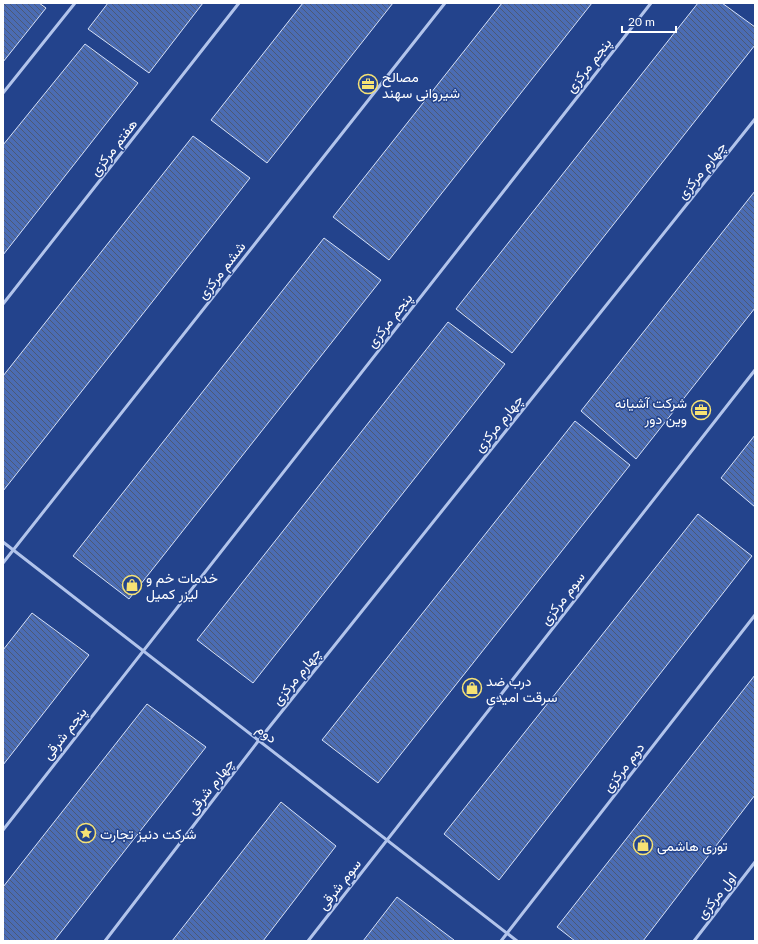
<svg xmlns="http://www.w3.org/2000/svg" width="758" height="944" viewBox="0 0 758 944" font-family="Lato,Vazirmatn,sans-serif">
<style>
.building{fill:url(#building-back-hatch);stroke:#d6e1f8}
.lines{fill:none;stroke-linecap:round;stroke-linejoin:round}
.lane{stroke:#b2c4eb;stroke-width:3}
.labels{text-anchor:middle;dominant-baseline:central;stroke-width:3;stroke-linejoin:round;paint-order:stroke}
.street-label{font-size:14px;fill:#fff;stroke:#23438c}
.poi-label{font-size:14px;fill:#fff;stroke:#23438c;text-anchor:start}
</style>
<defs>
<pattern id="building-back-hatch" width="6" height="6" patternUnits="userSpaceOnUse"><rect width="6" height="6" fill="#4b6cb3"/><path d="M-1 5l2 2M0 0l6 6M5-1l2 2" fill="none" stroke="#4c5975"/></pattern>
</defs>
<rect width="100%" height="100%" fill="#23438c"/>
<g class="building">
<polygon points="3,3 39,3 46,8 3,62"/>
<polygon points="108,3 203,3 149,73 88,29"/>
<polygon points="303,3 393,3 267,163 211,120"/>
<polygon points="502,3 592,3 389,260 333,217"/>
<polygon points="698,3 722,3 755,27 755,45 512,353 456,309"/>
<polygon points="85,44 138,83 3,255 3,145"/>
<polygon points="193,136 250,178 3,491 3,376"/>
<polygon points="755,191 755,308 636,459 581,411"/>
<polygon points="324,238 381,280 129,599 73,556"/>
<polygon points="448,322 505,364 253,683 197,640"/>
<polygon points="575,421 630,465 378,783 322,740"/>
<polygon points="755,435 755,507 721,478"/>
<polygon points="698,514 752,556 499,880 444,834"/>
<polygon points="32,613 89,655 3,765 3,650"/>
<polygon points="755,675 755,795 643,941 575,941 557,927"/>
<polygon points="147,704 206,747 54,941 3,941 3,887"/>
<polygon points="281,802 336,846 263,941 172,941"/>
<polygon points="397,897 454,940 453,941 363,941"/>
</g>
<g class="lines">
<g class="lane">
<polyline points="3,93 75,3"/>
<polyline points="3,304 239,3"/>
<polyline points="3,542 517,941"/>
<polyline points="3,563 445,3"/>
<polyline points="3,830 651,3"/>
<polyline points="105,941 259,740 755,119"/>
<polyline points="308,941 755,370"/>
<polyline points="501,941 755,615"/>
<polyline points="694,941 755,862"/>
</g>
</g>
<defs>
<g id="office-ring" transform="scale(1)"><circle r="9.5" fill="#23438c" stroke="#f6e274" stroke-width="1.5"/><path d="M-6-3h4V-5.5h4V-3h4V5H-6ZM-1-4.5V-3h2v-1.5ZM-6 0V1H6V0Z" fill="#f6e274"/></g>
<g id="shop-ring" transform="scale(1)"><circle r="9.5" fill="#23438c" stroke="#f6e274" stroke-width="1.5"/><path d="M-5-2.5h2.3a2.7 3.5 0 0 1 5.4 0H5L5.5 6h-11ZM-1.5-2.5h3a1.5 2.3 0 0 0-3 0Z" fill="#f6e274"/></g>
<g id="sight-ring" transform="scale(1)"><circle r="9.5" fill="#23438c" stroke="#f6e274" stroke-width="1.5"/><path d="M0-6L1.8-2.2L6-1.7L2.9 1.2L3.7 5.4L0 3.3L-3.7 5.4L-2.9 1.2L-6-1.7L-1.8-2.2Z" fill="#f6e274"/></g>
</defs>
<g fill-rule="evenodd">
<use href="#office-ring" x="368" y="84"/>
<use href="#office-ring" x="701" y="410"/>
<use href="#shop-ring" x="132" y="585"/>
<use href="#shop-ring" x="472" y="688"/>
<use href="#sight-ring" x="86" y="833"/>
<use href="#shop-ring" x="643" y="845"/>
</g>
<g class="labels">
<g class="street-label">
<text transform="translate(588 65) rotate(-52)">پنجم مرکزی</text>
<text transform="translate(113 147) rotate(-52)">هفتم مرکزی</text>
<text transform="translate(701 170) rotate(-51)">چهارم مرکزی</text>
<text transform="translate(221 270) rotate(-52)">ششم مرکزی</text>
<text transform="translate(389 320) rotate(-52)">پنجم مرکزی</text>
<text transform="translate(498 423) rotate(-51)">چهارم مرکزی</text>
<text transform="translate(562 598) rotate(-52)">سوم مرکزی</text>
<text transform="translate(296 676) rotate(-51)">چهارم مرکزی</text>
<text transform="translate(64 733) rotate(-52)">پنجم شرقی</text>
<text transform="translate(267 733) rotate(38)">دوم</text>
<text transform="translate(623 767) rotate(-52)">دوم مرکزی</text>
<text transform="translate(210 786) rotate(-52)">چهارم شرقی</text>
<text transform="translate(339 884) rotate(-52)">سوم شرقی</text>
<text transform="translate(716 895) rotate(-52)">اول مرکزی</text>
</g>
<g class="poi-label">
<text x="382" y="76">مصالح<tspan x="382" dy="16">شیروانی سهند</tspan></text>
<text x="687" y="402" text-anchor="end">شرکت آشیانه<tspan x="687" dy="16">وین دور</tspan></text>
<text x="146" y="577">خدمات خم و<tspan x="146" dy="16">لیزر کمیل</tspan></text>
<text x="486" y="680">درب ضد<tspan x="486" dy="16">سرقت امیدی</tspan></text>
<text x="100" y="833">شرکت دنیز تجارت</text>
<text x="657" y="845">توری هاشمی</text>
</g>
</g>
<rect width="758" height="944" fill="none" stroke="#ffffff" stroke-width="8"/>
<path d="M622 26v6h54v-6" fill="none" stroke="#ffffff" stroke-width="2"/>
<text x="628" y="26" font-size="12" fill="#ffffff" stroke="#23438c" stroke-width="3" paint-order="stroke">20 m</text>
</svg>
